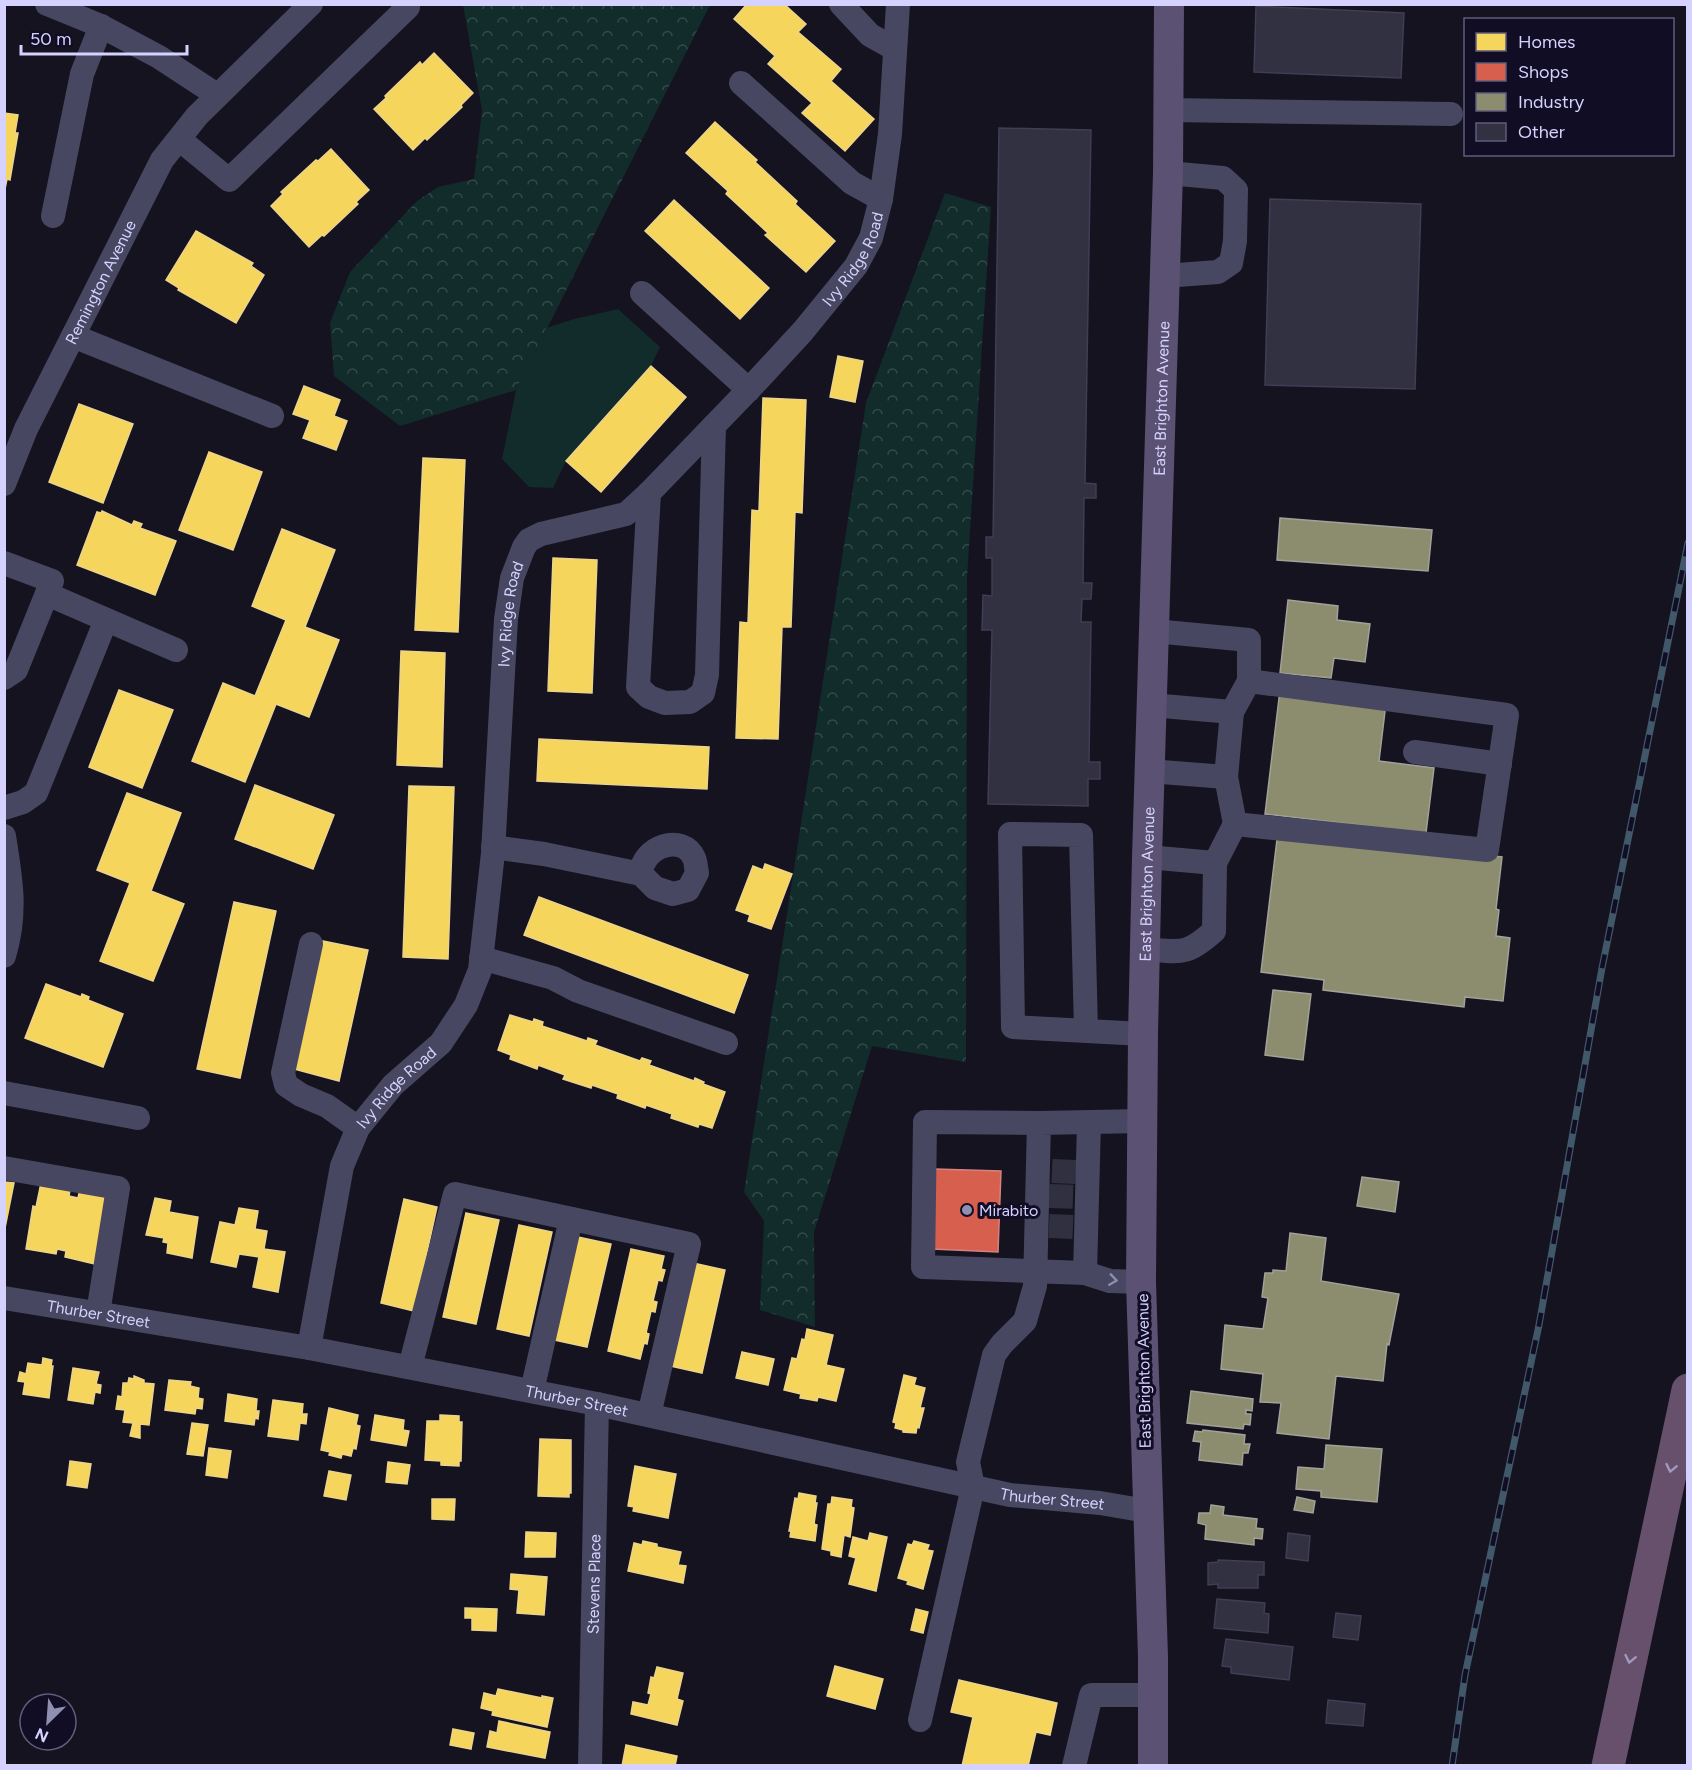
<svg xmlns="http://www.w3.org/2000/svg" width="1692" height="1770" viewBox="0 0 1692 1770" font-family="Figtree,sans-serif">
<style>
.forest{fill:url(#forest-crowns)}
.green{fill:#112c2b}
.homes{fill:#f6d55c;stroke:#ecd48d;stroke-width:1.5}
.shops{fill:#d6604d;stroke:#d68282;stroke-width:1.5}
.industry{fill:#8c8c6e;stroke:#a2a19a;stroke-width:1.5}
.building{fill:#323142;stroke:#403d54;stroke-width:1.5}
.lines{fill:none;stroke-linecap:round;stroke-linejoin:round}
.minor-tunnel{stroke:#313041;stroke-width:24;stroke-dasharray:24 12;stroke-linecap:butt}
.minor{stroke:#474761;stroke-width:24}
.major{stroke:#5b5172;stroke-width:30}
.highway{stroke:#66506c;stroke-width:33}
.rail-casing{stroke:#405869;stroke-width:7}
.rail{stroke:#110d25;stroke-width:4.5;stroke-dasharray:14;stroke-linecap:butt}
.oneway{stroke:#8e8cb0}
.oneway2{stroke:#a398bd}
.poi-dot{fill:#918fb1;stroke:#110d25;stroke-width:2}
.labels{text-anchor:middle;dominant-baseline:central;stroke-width:6;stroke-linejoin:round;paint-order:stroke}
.street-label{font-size:16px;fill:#d5d2ff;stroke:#110d25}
.poi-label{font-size:16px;fill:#d5d2ff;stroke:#110d25;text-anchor:start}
</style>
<defs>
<pattern id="forest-crowns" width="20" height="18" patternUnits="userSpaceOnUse" patternTransform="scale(1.5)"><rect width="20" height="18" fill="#112c2b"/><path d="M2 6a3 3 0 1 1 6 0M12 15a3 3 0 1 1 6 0" fill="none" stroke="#334a4b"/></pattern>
</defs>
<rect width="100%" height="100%" fill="#14131f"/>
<g class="forest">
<polygon points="463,5 710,5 516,390 400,426 334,376 330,323 350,272 417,201 438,187 474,179 482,110"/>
<polygon points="945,193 991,207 967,577 966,1062 872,1046 814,1232 815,1327 760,1310 764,1221 744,1192 866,403"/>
</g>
<polygon class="green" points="618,309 660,347 651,366 566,461 553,488 529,487 502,459 516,390 546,328 574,319"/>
<g class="homes">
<polygon points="747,4 784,4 806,24 798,32 841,69 831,81 874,119 845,151 802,113 812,103 768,64 775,56 734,19"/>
<polygon points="434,53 473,93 461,105 462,107 427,140 425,138 413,150 374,109 386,98 385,96 420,62 422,65"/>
<polygon points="4,113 18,115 15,133 18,133 10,180 7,179 4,194"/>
<polygon points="715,122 757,160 755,162 797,201 795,204 835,241 806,272 765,235 768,233 726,194 728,191 686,153"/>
<polygon points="331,149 369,190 356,202 358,204 324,236 322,235 309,247 271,206 283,194 281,192 316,160 318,161"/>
<polygon points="674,200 769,288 740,319 645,231"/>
<polygon points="196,231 253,263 251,266 264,275 236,323 178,290 179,288 166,280"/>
<polygon points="838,356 863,361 855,402 830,397"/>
<polygon points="651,366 686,397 601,492 566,461"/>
<polygon points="304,386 340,400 334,416 347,421 336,450 303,438 310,420 293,414"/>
<polygon points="763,398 806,400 802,513 795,512 791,627 782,627 778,739 736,738 740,622 748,623 752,510 759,511"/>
<polygon points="79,404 133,424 103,503 49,482"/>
<polygon points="209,452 262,472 233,550 179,530"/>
<polygon points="423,458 465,460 458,632 415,630"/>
<polygon points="102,511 132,525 134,521 142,524 140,528 176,541 155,595 77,565 97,512 101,513"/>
<polygon points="282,529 335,550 305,627 339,640 309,717 276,704 245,782 192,761 223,683 255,696 286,620 252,606"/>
<polygon points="553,558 597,560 592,693 548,691"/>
<polygon points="401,651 445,653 442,767 397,765"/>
<polygon points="119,690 173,710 142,788 89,767"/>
<polygon points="539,739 709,747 707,789 537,781"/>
<polygon points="255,785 334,815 313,869 235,839"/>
<polygon points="409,786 454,787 448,959 403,957"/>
<polygon points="127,793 181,813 151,891 184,904 153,981 100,961 130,883 97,870"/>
<polygon points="765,864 792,874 771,929 748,921 750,915 736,910 753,866 763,870"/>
<polygon points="539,897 748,975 734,1013 524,935"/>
<polygon points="234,902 276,911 240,1078 197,1069"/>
<polygon points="323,941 368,950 339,1081 294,1069"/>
<polygon points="46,984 81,997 82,994 89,997 88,1000 123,1014 103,1067 25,1038"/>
<polygon points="510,1015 533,1022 534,1019 543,1022 542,1026 587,1041 588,1038 597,1041 595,1045 640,1061 642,1058 651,1061 649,1065 694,1081 695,1078 704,1082 703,1084 725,1092 712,1128 699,1124 698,1127 671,1118 672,1114 646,1105 645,1108 617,1098 618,1094 592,1085 591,1088 563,1079 565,1075 538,1065 537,1069 510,1059 511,1055 498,1050"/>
<polygon points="4,1182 14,1183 4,1233"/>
<polygon points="41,1183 70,1190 69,1196 78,1198 79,1193 109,1197 95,1264 65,1257 66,1251 57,1249 56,1254 26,1249 33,1206 36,1207"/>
<polygon points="155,1198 171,1201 169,1212 198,1217 192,1258 167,1253 168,1243 163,1242 164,1238 146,1235"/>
<polygon points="404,1199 437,1207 414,1311 381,1303"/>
<polygon points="239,1208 258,1211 255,1229 267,1231 264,1249 285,1252 278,1292 253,1287 259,1257 239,1254 236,1267 211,1262 220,1222 235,1225"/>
<polygon points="466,1213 499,1220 476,1324 443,1317"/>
<polygon points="519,1225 552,1232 529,1336 497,1329"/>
<polygon points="578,1237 611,1244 587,1347 554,1340"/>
<polygon points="631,1249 664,1256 661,1269 665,1270 662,1281 658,1280 653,1301 657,1302 655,1312 651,1311 646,1333 649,1334 647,1344 644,1343 640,1359 608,1351"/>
<polygon points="693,1263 725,1270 702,1373 670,1366"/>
<polygon points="807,1329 833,1335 826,1365 844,1369 836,1401 818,1397 817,1401 800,1398 801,1394 784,1390 792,1358 797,1359 802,1339 805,1340"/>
<polygon points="742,1352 774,1359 768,1385 736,1378"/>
<polygon points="43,1358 52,1360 51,1366 53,1366 49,1398 23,1394 25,1382 18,1381 20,1372 26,1374 28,1363 42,1365"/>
<polygon points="73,1368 99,1372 96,1384 101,1385 100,1393 95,1392 93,1404 68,1400"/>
<polygon points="904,1375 916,1378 914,1385 925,1388 920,1408 924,1408 919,1428 917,1427 916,1433 903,1432 903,1430 895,1428 896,1423 893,1422"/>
<polygon points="134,1376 144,1380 144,1383 154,1384 149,1425 140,1424 140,1438 130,1436 133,1423 123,1422 125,1410 116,1409 118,1396 122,1397 123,1383 128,1383 129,1378 134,1379"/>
<polygon points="169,1380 191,1382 190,1386 199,1388 198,1398 203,1399 202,1409 196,1408 195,1414 165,1410"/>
<polygon points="228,1394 257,1399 256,1411 259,1411 258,1419 255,1418 254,1425 225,1421"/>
<polygon points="273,1400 303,1404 302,1414 307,1414 306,1424 300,1423 298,1440 268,1436"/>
<polygon points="329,1408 358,1415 356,1425 360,1426 356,1449 353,1448 351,1456 342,1454 341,1458 329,1455 330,1452 321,1450"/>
<polygon points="375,1415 404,1420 403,1430 409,1431 406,1446 371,1440"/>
<polygon points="440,1415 459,1416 459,1422 462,1422 461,1461 459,1461 459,1466 441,1465 441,1461 425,1460 427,1421 440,1421"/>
<polygon points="192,1423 208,1425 203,1456 187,1454"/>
<polygon points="540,1439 571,1440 571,1493 569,1493 569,1497 538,1496"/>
<polygon points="209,1448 231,1451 227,1478 206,1475"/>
<polygon points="70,1461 91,1464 87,1488 67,1485"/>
<polygon points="388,1462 410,1465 407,1484 386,1482"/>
<polygon points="635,1466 676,1474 668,1518 633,1511 634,1507 628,1506"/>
<polygon points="329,1471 351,1475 346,1500 324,1496"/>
<polygon points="799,1493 816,1496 815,1503 817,1503 814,1524 817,1525 815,1541 790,1537 791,1531 789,1531 795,1498 798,1499"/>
<polygon points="832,1497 852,1500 851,1507 854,1508 850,1537 844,1535 841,1557 831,1555 831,1551 822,1549 828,1504 831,1504"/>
<polygon points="432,1499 455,1499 454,1520 432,1519"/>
<polygon points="526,1532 556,1533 555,1557 525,1557"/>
<polygon points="870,1533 887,1537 876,1591 849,1584 856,1558 849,1556 853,1537 868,1541"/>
<polygon points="643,1541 657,1544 657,1547 681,1552 678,1565 686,1566 683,1583 628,1571 634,1543 642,1545"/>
<polygon points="914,1541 929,1545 927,1550 933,1551 923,1589 907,1584 908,1581 898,1578 908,1544 912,1545"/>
<polygon points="511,1574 547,1577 544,1615 517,1613 519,1590 510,1589"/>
<polygon points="465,1608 497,1609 496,1631 472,1630 472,1618 465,1618"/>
<polygon points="916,1609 928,1612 923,1633 911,1630"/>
<polygon points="835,1666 883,1679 875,1709 827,1696"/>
<polygon points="657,1667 683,1673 677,1699 683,1701 677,1725 631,1714 633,1702 648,1705 651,1694 648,1693 651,1677 654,1678"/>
<polygon points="959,1680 1057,1703 1050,1735 1036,1732 1028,1766 962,1766 973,1717 951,1712"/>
<polygon points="498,1689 542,1698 542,1696 553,1698 547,1727 492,1715 493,1711 481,1708 484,1693 496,1696"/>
<polygon points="499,1721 550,1732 545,1758 487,1747 490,1731 497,1733"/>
<polygon points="453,1729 474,1733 471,1749 450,1745"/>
<polygon points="626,1745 677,1756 675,1766 622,1766"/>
</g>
<polygon class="shops" points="935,1169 1001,1171 998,1252 932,1249"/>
<g class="industry">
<polygon points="1280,518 1432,530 1428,571 1277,560"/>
<polygon points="1288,600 1338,606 1337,620 1370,624 1365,662 1334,658 1331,678 1280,673"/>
<polygon points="1280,690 1386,703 1379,761 1434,768 1426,833 1265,814"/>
<polygon points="1278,831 1502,857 1496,909 1499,910 1496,936 1510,938 1503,1001 1465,997 1464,1007 1323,990 1324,980 1261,972"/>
<polygon points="1273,990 1311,994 1303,1060 1265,1055"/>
<polygon points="1362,1177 1399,1182 1395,1212 1357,1206"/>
<polygon points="1290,1233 1326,1238 1321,1281 1399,1294 1389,1345 1387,1344 1383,1381 1336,1376 1329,1439 1277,1433 1281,1403 1260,1402 1263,1374 1221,1369 1225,1325 1263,1329 1268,1298 1262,1297 1265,1273 1273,1273 1273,1270 1286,1271"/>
<polygon points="1191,1391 1253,1399 1252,1411 1246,1410 1246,1414 1251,1414 1250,1425 1244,1424 1243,1429 1187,1423"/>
<polygon points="1203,1430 1245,1435 1244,1444 1250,1444 1248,1453 1243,1453 1242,1465 1199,1460 1201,1442 1193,1441 1195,1431 1202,1432"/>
<polygon points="1326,1445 1382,1449 1377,1502 1321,1497 1321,1491 1296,1489 1298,1467 1324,1469"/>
<polygon points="1297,1497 1315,1501 1313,1513 1294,1510"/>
<polygon points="1211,1505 1224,1507 1223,1515 1257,1519 1256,1528 1263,1529 1262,1539 1254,1538 1254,1545 1205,1539 1206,1525 1198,1523 1199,1513 1210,1513"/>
</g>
<g class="building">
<polygon points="1256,6 1404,13 1401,78 1254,72"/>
<polygon points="999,128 1091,130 1085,483 1096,484 1096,498 1084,498 1083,583 1092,583 1091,599 1082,599 1081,622 1091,622 1089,762 1100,762 1100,779 1088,779 1088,806 988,804 992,630 982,630 983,595 992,596 992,558 986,558 986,537 993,537"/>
<polygon points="1270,199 1421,204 1415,389 1265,385"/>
<polygon points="1288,1533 1310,1536 1308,1561 1286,1558"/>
<polygon points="1218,1560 1264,1562 1264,1575 1258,1575 1258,1588 1218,1588 1218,1584 1208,1585 1208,1563 1218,1562"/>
<polygon points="1217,1599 1265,1603 1264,1613 1269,1614 1268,1633 1214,1628"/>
<polygon points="1336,1613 1361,1616 1358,1640 1333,1637"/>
<polygon points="1226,1639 1293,1647 1289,1680 1231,1673 1231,1667 1222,1666"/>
<polygon points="1328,1700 1365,1704 1363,1726 1326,1723"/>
</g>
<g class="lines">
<g class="minor-tunnel">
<polyline points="1052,1171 1077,1172"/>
<polyline points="1049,1196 1077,1197"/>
<polyline points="1049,1226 1075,1227"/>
</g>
<g class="minor">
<polyline points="47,4 101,26 159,57 217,95"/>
<polyline points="841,4 870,35 895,49"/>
<polyline points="741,83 852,183 881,199"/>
<polyline points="1168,110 1451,114"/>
<polyline points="179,139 229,180 408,7"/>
<polyline points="53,216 82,74 101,26"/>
<polyline points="1164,276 1218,272 1231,263 1235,241 1236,190 1223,178 1168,173"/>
<polyline points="642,293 749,390"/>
<polyline points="73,336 272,416"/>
<path id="s1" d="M4,484L26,429L162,160L197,116L311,4"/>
<polyline points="649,493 638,687 649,697 665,703 690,702 703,693 707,675 714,426"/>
<polyline points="4,563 52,581 16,670 4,678"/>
<polyline points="47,594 176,650"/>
<polyline points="1154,631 1249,640 1249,681 1232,712"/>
<polyline points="1415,752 1500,764"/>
<polyline points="1149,771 1226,777 1232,712 1151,705"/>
<polyline points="1226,777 1235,824 1487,850 1507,715 1249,681"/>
<polyline points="4,808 23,802 36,793 106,620"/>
<path d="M4,836C11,879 17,914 4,956"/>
<path d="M493,847L544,854L641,874L655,888L673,894L688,890L697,873C696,869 696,862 694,858C683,833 642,846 641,874"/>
<polyline points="1147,857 1215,863 1235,824"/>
<polyline points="311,944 283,1073 286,1085 301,1095 327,1106 358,1128"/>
<path d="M1145,949C1181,952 1186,956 1214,931L1215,863"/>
<polyline points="481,958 553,978 578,991 726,1043"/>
<polyline points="1086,1030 1081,835 1010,834 1013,1027 1143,1034"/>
<polyline points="4,1093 138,1118"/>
<polyline points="1039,1123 925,1122 923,1267 1085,1273 1110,1281 1141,1282"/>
<polyline points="4,1168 118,1188 98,1313"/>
<polyline points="1085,1273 1089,1123"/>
<path id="s2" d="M4,1298L309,1348L597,1404L1010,1495L1100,1503L1147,1511"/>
<path id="s3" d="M309,1348L342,1166L358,1128L393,1085L441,1043L466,1005L480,970L493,853L506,619L512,578L524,547L529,540L541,534L626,514L649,493L756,382L803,331L856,266L871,238L881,199L890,134L898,4"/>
<polyline points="410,1367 455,1194 689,1244 649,1415"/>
<polyline points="532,1391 571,1219"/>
<polyline points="920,1720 973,1487 968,1462 994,1355 1002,1344 1025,1321 1035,1286 1039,1123 1143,1121"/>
<path id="s4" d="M590,1766L597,1404"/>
<polyline points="1074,1766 1091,1695 1152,1695"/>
</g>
<path class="major" id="s5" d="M1153,1766V1657L1141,1282L1143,1034L1147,857L1168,173L1169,4"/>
<polyline class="highway" points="1608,1766 1688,1390"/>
<g class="rail-casing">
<polyline id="rail" points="1452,1766 1465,1675 1539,1325 1602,968 1688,543"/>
</g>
<use href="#rail" class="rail"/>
</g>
<defs><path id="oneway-chevron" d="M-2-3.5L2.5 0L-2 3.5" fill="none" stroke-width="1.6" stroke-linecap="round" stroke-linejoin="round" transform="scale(1.5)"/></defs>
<use class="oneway" href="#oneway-chevron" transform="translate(1113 1280) rotate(8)"/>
<g class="oneway2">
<use href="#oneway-chevron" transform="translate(1671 1468) rotate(102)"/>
<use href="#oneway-chevron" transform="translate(1630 1659) rotate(102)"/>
</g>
<circle class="poi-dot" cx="967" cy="1210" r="6"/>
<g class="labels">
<g class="street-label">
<text stroke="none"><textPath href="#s3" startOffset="1308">Ivy Ridge Road</textPath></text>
<text stroke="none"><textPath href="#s1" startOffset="224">Remington Avenue</textPath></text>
<text stroke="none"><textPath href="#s5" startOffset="1368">East Brighton Avenue</textPath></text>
<text stroke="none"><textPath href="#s3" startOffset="786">Ivy Ridge Road</textPath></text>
<text stroke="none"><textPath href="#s5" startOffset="882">East Brighton Avenue</textPath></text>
<text stroke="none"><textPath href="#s3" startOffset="282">Ivy Ridge Road</textPath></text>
<text stroke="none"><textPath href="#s2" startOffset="96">Thurber Street</textPath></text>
<text transform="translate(1144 1371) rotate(-91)">East Brighton Avenue</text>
<text stroke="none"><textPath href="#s2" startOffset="582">Thurber Street</textPath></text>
<text stroke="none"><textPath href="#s2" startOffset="1068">Thurber Street</textPath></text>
<text stroke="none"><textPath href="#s4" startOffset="182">Stevens Place</textPath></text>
</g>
<g class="poi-label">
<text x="979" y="1210">Mirabito</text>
</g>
</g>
<rect width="1692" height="1770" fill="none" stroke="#d5d2ff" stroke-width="12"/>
<rect x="1464" y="18" width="210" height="138" fill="#110d25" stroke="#5f5c7c" stroke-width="1.5"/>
<rect x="1476" y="33" width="30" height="18" fill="#f6d55c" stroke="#5f5c7c" stroke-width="1.5"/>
<text x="1518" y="48" font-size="18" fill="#d5d2ff">Homes</text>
<rect x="1476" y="63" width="30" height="18" fill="#d6604d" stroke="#5f5c7c" stroke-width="1.5"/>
<text x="1518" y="78" font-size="18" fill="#d5d2ff">Shops</text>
<rect x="1476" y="93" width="30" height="18" fill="#8c8c6e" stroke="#5f5c7c" stroke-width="1.5"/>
<text x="1518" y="108" font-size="18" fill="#d5d2ff">Industry</text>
<rect x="1476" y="123" width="30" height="18" fill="#323142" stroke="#5f5c7c" stroke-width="1.5"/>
<text x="1518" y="138" font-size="18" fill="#d5d2ff">Other</text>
<g transform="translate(48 1722) rotate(205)"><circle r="28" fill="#110d25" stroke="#5f5c7c" stroke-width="1.5"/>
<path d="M0-4.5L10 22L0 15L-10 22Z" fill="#918fb1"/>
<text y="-9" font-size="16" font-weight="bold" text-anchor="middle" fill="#d5d2ff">N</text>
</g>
<path d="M21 45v9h166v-9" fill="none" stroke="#d5d2ff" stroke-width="3"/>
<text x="30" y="45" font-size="18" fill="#d5d2ff" stroke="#110d25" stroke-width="4.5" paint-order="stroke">50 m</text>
</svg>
